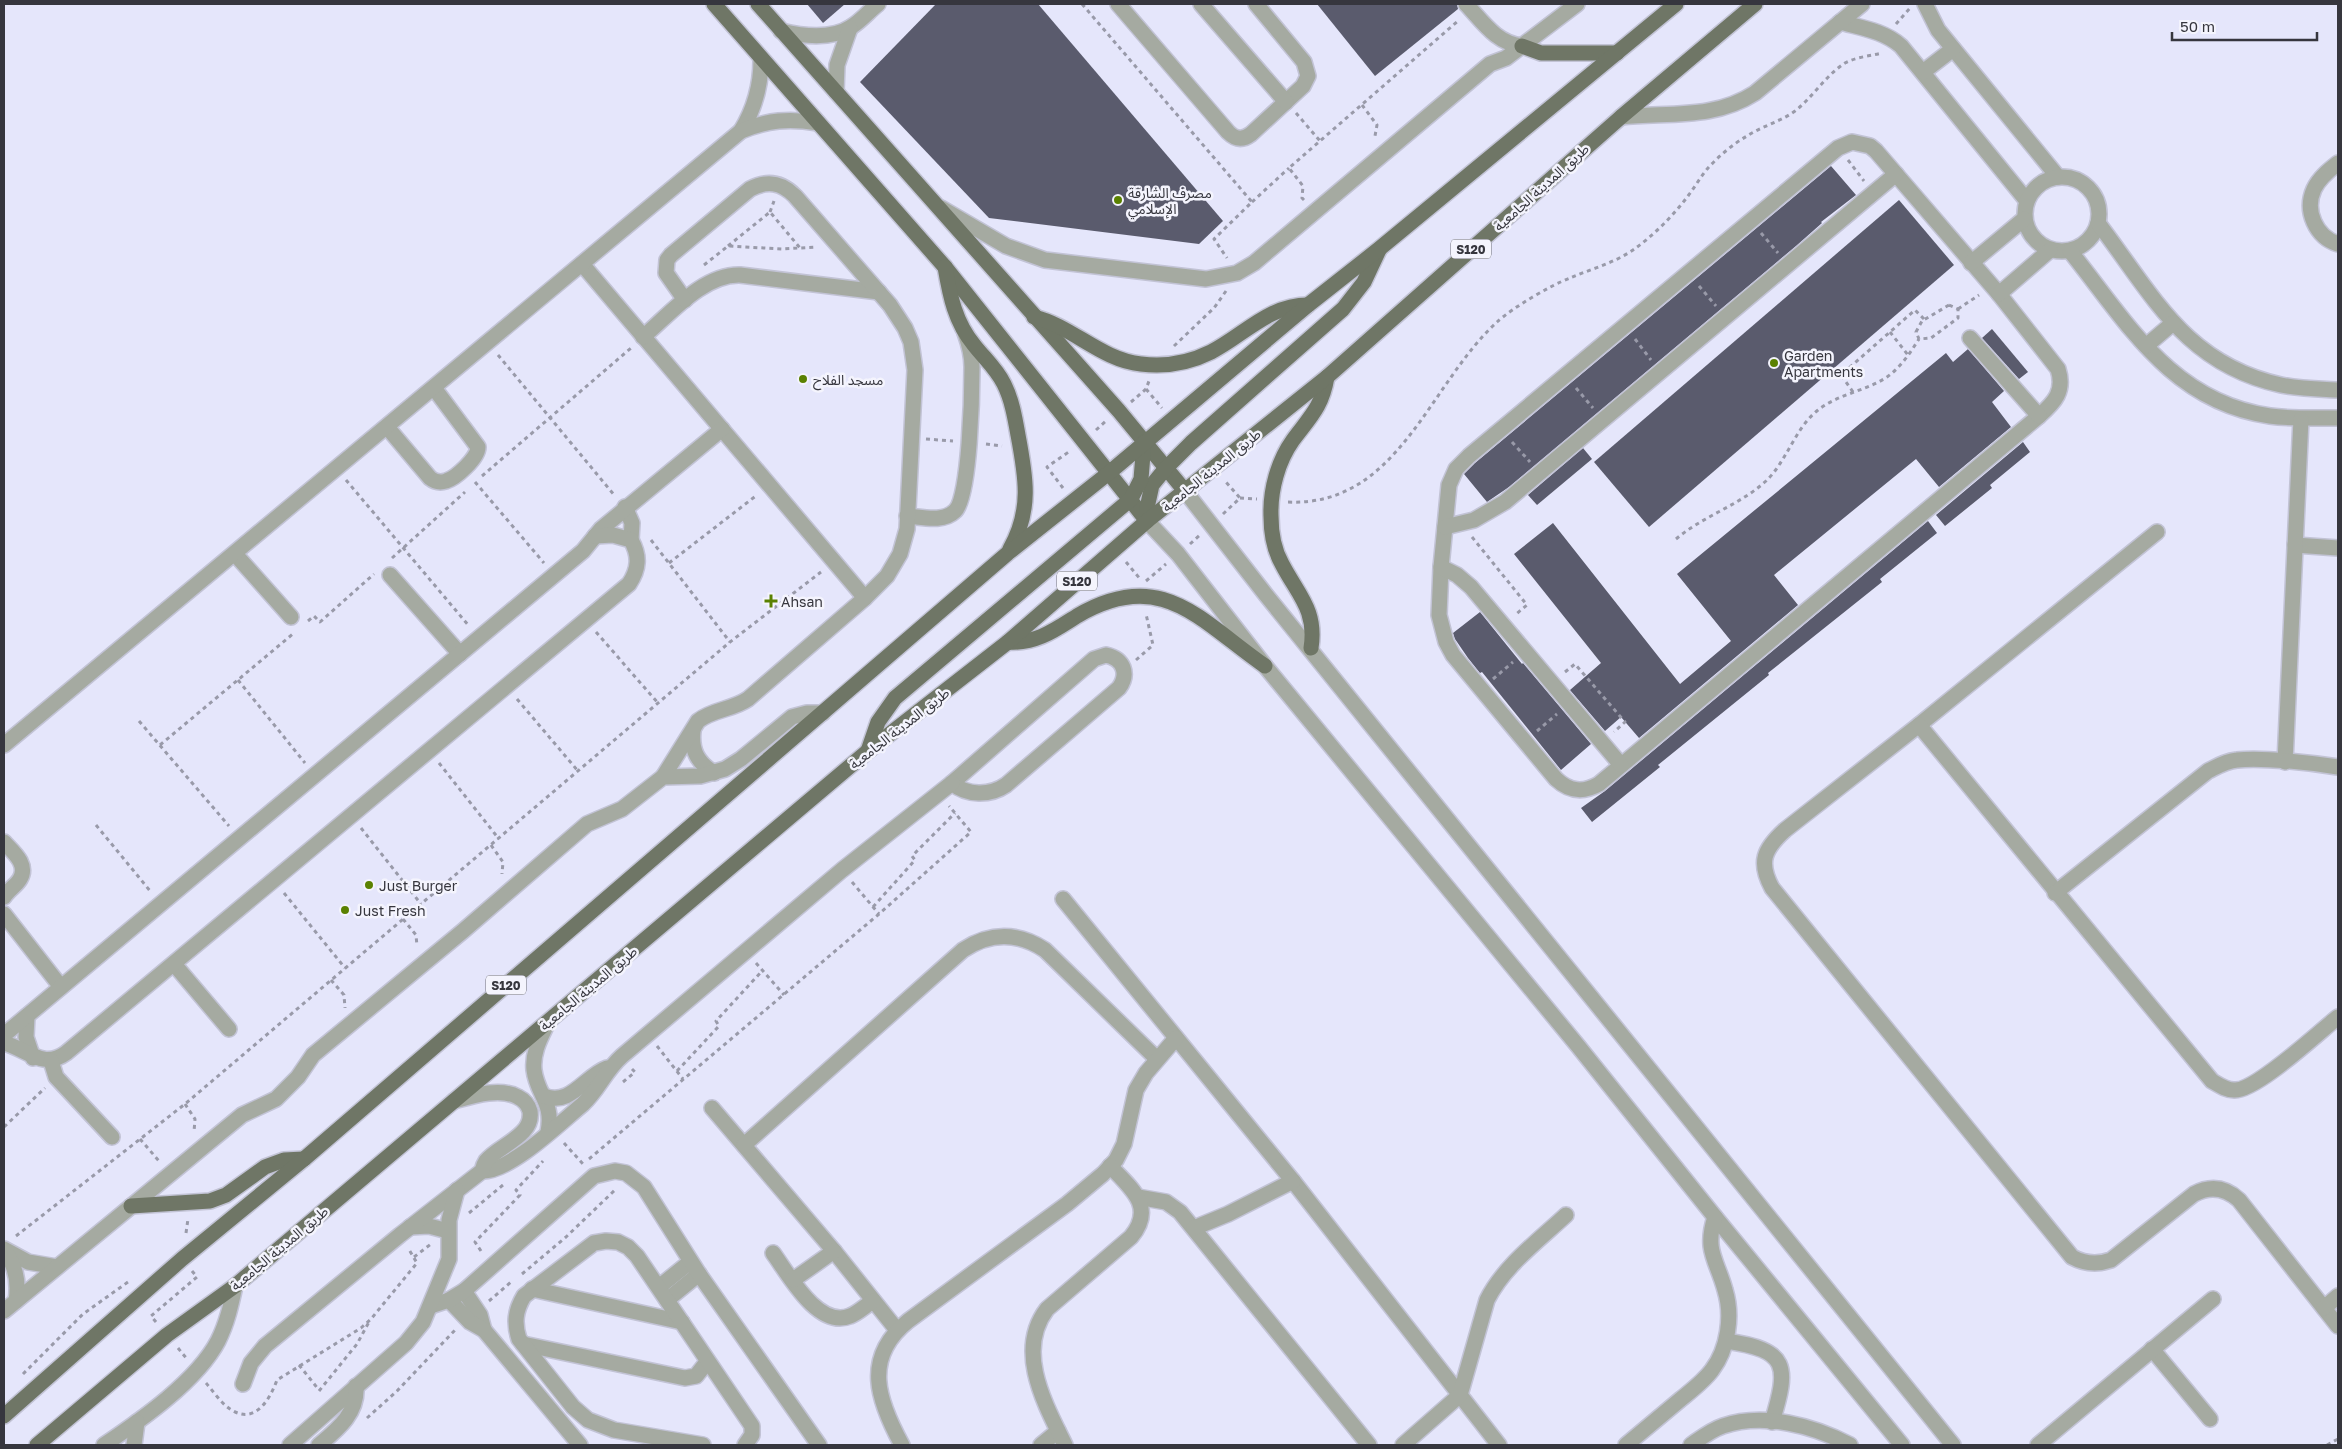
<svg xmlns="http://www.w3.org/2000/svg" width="2342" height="1449" viewBox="0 0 2342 1449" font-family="'Golos Text','Noto Sans Arabic',sans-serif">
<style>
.building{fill:#5a5b6d}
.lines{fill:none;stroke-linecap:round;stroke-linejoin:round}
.minor-casing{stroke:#c2c3d5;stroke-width:18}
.major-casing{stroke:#c2c3d5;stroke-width:18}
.path{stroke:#999aa9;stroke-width:3;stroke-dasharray:4 4;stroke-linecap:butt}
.minor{stroke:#a5aaa1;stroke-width:15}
.major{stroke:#6f7666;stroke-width:15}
.poi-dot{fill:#5a8101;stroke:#f4f4fd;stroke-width:2}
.labels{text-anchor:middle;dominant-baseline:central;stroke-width:5;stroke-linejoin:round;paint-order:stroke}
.shield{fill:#f4f4fd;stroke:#6f6f77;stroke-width:1}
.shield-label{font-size:12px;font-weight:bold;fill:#36363e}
.street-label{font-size:14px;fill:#36363e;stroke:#f4f4fd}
.poi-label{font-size:14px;fill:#36363e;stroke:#f4f4fd;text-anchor:start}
</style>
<rect width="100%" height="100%" fill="#e5e6fb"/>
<g class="building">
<polygon points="807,4 845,4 823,23"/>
<polygon points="936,4 1038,4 1223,221 1199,244 989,218 860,82"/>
<polygon points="1317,4 1457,4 1458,9 1375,76"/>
<polygon points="1831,166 1856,195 1821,222 1822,223 1796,246 1509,487 1487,502 1464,474 1475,463"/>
<polygon points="1899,200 1954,265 1649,527 1594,462"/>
<polygon points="1992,329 2028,372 2019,379 1982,338"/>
<polygon points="1968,349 2004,391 1992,402 2011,427 1939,487 1916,459 1774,575 1798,605 1639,738 1621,717 1605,731 1570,690 1601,663 1514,554 1553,523 1680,684 1731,641 1677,574 1946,353 1953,362"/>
<polygon points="2023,442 2030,452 1990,485 1992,488 1945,526 1936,515"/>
<polygon points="1583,448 1592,459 1537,505 1528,495"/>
<polygon points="1928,521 1937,533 1880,579 1882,582 1768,673 1769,675 1658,765 1660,767 1592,822 1581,808 1605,791"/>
<polygon points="1480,612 1522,664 1523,663 1591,744 1561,770 1482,672 1480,673 1468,658 1455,639 1453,633"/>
</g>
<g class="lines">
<g class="minor-casing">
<g id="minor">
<path d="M1118,4L1228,132C1236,140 1243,140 1251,134L1303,86L1308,76L1304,62L1256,4"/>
<polyline points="1201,4 1286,102"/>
<path d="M1466,4C1483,22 1496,43 1522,46"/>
<polyline points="1925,4 1938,30 2058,177"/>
<path d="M1840,22C1862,28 1884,31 1901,46L2027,201"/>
<path d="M781,31C802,36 831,40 851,27C861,21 869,11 878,4"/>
<polyline points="1923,72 1953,49"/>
<polyline points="836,92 837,65 850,28"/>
<path d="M1621,117C1669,112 1713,120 1755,93L1862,4"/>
<path d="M741,131C755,108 761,86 761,60"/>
<path d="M1852,142L1870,146L1876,151L1999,294L2058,369C2065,391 2055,402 2039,416L1599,784C1583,793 1570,792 1556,779L1453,655L1446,642L1439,615L1441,567L1449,485L1456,469L1469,456L1838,148Z"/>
<path d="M2338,163C2329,170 2319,178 2314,189C2304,211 2316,237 2338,244"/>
<circle cx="2062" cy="214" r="37"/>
<polyline points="941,208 1006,246 1045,260 1206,279 1237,273 1254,263 1490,64 1506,58 1577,4"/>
<path d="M2098,223C2153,295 2185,364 2281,385C2300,389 2319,389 2338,390"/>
<path d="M2070,251C2127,322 2171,402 2270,416C2292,419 2315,418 2338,418"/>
<polyline points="1971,263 2024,219"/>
<polyline points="582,264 865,598"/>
<polyline points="1999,294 2050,250"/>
<path d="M643,337C670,314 703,274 740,275L879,292"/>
<polyline points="1970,338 2039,416"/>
<polyline points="2146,346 2173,323"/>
<path d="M387,427L430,478C435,482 440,483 446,481C456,478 478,458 478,447L434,388"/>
<polyline points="1185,491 1266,595 1953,1445"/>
<polyline points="625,507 632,523 631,540"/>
<path d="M907,516C922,517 943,523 955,511C970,498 972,391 972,367C972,356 969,344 965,333"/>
<polyline points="1147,521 1178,554 1265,666 1578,1046 1715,1217 1902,1445"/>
<polyline points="1445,527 1474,520 1505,502 1896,174"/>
<path d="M2157,532L1919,725L1785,830C1764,849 1758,862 1772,888L2072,1257C2085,1264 2097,1265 2111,1260L2194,1194C2211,1185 2226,1188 2239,1200L2338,1326"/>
<polyline points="2295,545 2338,548"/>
<polyline points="235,554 291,617"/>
<polyline points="1441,567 1457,575 1471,587 1621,765"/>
<polyline points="390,575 460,654"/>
<path d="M1106,655C1124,659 1129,674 1119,688L1006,785C990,796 967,796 952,783L1094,659Z"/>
<path d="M1919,725L2212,1081C2219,1085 2226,1090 2234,1090C2255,1092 2319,1032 2338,1017"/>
<path d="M693,731C691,750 697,762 714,773"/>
<path d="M4,745L741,131C767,120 790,118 817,123"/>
<polyline points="2285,762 2301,419"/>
<path d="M663,777L698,721C713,709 732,710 748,699L865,598L887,576L900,554L907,529L915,370L911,342L905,328L890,305L795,196C781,182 767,180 750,189L671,255L667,260L666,273L685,300"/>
<path d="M4,842C12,851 29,864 20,879C16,886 8,890 4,897"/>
<path d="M2055,893L2208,771C2218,766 2226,761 2237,760C2262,757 2313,763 2338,767"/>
<polyline points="1063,899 1293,1181 1499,1445"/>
<polyline points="4,914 61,987"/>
<polyline points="174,964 229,1029"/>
<polyline points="27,1016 26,1037 33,1058"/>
<path d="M548,1022C541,1037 532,1052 534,1070C537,1095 554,1102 548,1132"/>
<polyline points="4,1035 583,551 601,529 722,429"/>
<path d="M4,1043C27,1049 43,1070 66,1053L629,584C639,569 640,556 631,540L613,535L595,536"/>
<polyline points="51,1061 56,1077 112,1137"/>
<path d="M544,1096C570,1107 585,1076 607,1068"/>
<polyline points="712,1108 834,1251 897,1330"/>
<path d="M744,1145L963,950C990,932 1018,932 1045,950L1157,1059"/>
<path d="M482,1171C510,1172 560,1123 583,1104C599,1089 605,1071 622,1056L842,870L952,783"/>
<polyline points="1138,1197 1166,1202 1180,1212 1369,1445"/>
<polyline points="410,1227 429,1226 448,1231"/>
<polyline points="1194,1228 1228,1214 1293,1181"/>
<polyline points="4,1249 28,1262 57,1267"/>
<path d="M5,1251C16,1266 19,1283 16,1301"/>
<path d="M773,1253C789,1275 818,1329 850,1316C858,1313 865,1306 873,1301"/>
<polyline points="793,1280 834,1251"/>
<polyline points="659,1287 690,1262"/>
<polyline points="532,1289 682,1322"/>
<polyline points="464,1291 480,1315 484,1330"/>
<polyline points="449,1300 470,1322 484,1330 580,1445"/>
<polyline points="667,1300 699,1274"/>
<polyline points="431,1306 449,1300 464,1291 594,1176 615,1171 626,1173 644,1187 699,1274 819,1445"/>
<polyline points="2324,1308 2338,1296"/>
<polyline points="4,1311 242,1115 276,1099 298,1077 313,1055 463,931 587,824 622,809 663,777 700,776 725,769 741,759 792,717 807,713 823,713"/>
<path d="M1726,1341C1789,1350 1789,1366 1772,1422"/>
<polyline points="523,1344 685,1378 696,1376 707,1362"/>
<polyline points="2152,1349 2210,1419"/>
<path d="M243,1384L251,1363L265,1346L400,1235L482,1171C483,1167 484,1164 486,1161C499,1145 534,1136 530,1111C528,1104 524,1100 518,1097C500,1087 472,1096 454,1101"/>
<path d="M104,1445C141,1420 197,1381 218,1341C227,1323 231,1305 235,1286"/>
<polyline points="134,1445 137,1422"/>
<polyline points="290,1445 406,1343 423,1322 449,1259 449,1220 457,1190"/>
<path d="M319,1445C338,1429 358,1413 356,1386"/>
<path d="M703,1445L614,1430L588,1420L573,1407L519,1339C514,1323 515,1311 524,1296L594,1243L606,1241L618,1242L628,1247L637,1256L752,1426V1435L745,1445"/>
<path d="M902,1445C878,1401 862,1358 908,1321L1067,1204L1103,1174L1116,1160L1124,1144L1136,1090L1146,1073L1176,1038"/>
<polyline points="1041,1445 1058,1431"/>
<path d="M1065,1445C1045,1404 1015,1351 1047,1309L1131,1237C1156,1207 1131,1188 1110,1166"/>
<path d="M1403,1445L1460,1395L1487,1300C1504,1266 1538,1241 1566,1215"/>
<path d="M1626,1445C1644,1430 1663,1414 1681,1399C1692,1390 1704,1381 1712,1370C1728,1349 1733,1316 1725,1290C1717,1260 1704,1251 1715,1217"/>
<path d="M1691,1445C1701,1438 1711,1430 1723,1426C1764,1412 1814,1426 1850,1445"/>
<polyline points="2038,1445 2213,1299"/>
</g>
</g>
<g class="major-casing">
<g id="major">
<polyline points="714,4 945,267 1147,521"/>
<polyline points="758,4 1119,411 1185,491"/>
<polyline points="1522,46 1541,53 1617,53"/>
<path d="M945,267C950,296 955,322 974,345C984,358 996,368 1004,384C1012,400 1015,418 1018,435C1026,477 1032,510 1010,549"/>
<path d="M1034,317C1072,326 1101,360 1141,364C1165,367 1189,363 1211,352C1244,335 1269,305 1308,305"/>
<polyline points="1147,521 1147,508 1152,485 1166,468 1191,443 1343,309 1364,282 1379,250"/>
<path d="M1008,642C1036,644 1055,630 1077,616C1162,566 1200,621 1265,666"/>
<path d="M1311,648C1317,610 1298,595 1282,564C1274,550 1271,532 1271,516C1270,490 1278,461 1293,440C1310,417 1322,407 1327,377"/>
<polyline points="868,751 878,722 895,698 1131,499 1141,479 1144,442"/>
<polyline points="131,1206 210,1201 226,1195 265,1167 284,1160 304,1159"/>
<polyline points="4,1416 182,1259 304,1159 1008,553 1110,472 1308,305 1379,249 1676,4"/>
<polyline points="37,1445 167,1335 235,1286 868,751 1008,642 1147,521 1327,377 1621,117 1755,4"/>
</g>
</g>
<g class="path">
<polyline points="1082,4 1252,202 1214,239 1227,258"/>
<polyline points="1896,24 1910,8"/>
<polyline points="1362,105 1377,125 1375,136 1377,136"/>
<polyline points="1296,113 1320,141"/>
<polyline points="1848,160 1864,181"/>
<polyline points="1304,200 1302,198 1303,186 1289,168 1459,20"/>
<polyline points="1252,202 1289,168"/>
<polyline points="770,212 774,201"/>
<polyline points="1761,233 1778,253"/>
<polyline points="728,246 770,212 800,248"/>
<polyline points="704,265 728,246 782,249 817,247"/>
<polyline points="1699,286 1716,306"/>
<polygon points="1949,305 1958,309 1958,318 1931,338 1919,339 1916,332 1922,321"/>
<polyline points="1958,309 1979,295"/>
<polyline points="1890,332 1908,355"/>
<polyline points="1635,339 1651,360"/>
<polyline points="1174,346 1214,308 1226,291"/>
<polyline points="498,355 615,496"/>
<polyline points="1576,388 1593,408"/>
<polyline points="1146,389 1162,408"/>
<polyline points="1853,392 1841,375 1915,310 1925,320"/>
<polyline points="1131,402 1146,389 1149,381"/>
<polyline points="1096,430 1106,421"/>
<polyline points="926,439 953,441"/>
<polyline points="1512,442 1530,462"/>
<polyline points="986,444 1002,446"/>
<polyline points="482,476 631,348"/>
<polyline points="346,480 469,626"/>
<polyline points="475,482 544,563"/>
<polyline points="1063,488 1047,467 1070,451"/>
<polyline points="1240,498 1257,499"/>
<path d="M1288,502C1398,507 1429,384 1497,322C1512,308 1551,285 1570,278C1591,269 1614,263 1633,250C1653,236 1673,216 1688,196C1695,187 1701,176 1708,168C1719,156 1733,144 1747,136C1762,126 1780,122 1795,111C1813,97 1825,76 1845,63C1856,57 1870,56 1882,53"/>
<polyline points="1223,514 1240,498 1225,481"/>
<polyline points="1472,537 1527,605 1515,615"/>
<path d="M1676,539C1703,516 1740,505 1766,481C1787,461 1795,428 1818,410C1838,394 1866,391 1887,377C1901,367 1910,353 1919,339"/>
<polyline points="651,540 730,642"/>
<polyline points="1190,544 1200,535"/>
<polyline points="392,558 465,492"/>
<polyline points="1126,562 1141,580"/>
<polyline points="669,563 757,495"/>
<polyline points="1146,581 1166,564"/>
<polyline points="308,621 314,616 320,622 374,574"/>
<polyline points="596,632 658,703"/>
<polyline points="1136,660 1153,645 1146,614"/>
<polyline points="1565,672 1575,664 1625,722 1614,732"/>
<polyline points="1493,679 1513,662"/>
<polyline points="238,680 305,763"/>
<polyline points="517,699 578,771"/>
<polyline points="139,721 229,826"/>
<polyline points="1537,731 1557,714"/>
<polyline points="160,745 294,633"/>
<polyline points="439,763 499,839"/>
<polyline points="96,825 151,892"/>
<polyline points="361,828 421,904"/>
<polyline points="491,845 503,862 502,874"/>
<polyline points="852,882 879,914"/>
<polyline points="284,893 345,968"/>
<polyline points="873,907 915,860 912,856 955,813"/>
<polyline points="403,919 416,935 417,946"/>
<polyline points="756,963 784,995"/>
<polyline points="331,980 344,995 345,1008"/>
<polyline points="657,1046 683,1079"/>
<polyline points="677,1071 719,1026 716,1021 762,971"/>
<polyline points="623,1082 635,1072 632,1069"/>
<polyline points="185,1104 195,1119 194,1132"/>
<polyline points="4,1127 45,1088"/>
<polyline points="140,1139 159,1161"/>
<polyline points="564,1143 583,1164"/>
<polyline points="589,1159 879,914 971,832 949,806"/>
<polyline points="469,1213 503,1185"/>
<polyline points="186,1233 188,1219"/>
<polyline points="16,1236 185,1104 730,642 821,572"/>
<polyline points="481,1251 475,1242 520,1195 516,1190 543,1161"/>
<polyline points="414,1257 431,1244"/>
<polyline points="522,1274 566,1237 616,1189"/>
<polyline points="489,1301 511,1282"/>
<polyline points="156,1322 151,1316 197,1277 192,1271"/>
<polyline points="178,1348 187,1359"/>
<polyline points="299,1365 319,1390"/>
<polyline points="23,1374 83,1314 128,1282"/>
<path d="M206,1383C213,1391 221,1403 230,1409C255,1426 270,1399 277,1380L361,1328L371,1319L417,1263L408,1248"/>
<polyline points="319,1391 357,1344 369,1322"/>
<polyline points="367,1418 397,1391 456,1329"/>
<polyline points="2327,1445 2338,1439"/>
</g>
<use href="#minor" class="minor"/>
<use href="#major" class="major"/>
</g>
<g class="poi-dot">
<circle cx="1118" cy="200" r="5"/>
<circle cx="1774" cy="363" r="5"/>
<circle cx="803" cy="379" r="5"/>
<path d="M768.5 593.5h5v5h5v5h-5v5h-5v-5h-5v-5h5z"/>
<circle cx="369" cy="885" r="5"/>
<circle cx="345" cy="910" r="5"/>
</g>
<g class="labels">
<g class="shield">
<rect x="1451" y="239.5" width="40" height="19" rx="4"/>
<rect x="1057" y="571.5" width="40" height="19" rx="4"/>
<rect x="486" y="975.5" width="40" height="19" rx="4"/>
</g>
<g class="shield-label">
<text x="1471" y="249">S120</text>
<text x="1077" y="581">S120</text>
<text x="506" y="985">S120</text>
</g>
<g class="street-label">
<text transform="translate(1541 187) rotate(-42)">طريق المدينة الجامعية</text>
<text transform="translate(1211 470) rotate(-39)">طريق المدينة الجامعية</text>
<text transform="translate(899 728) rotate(-38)">طريق المدينة الجامعية</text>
<text transform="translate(588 988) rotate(-40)">طريق المدينة الجامعية</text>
<text transform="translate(279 1248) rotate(-40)">طريق المدينة الجامعية</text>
</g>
<g class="poi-label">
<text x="1128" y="192">مصرف الشارقة<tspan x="1128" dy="16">الإسلامي</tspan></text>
<text x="1784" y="355">Garden<tspan x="1784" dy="16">Apartments</tspan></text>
<text x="813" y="379">مسجد الفلاح</text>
<text x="781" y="601">Ahsan</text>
<text x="379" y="885">Just Burger</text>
<text x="355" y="910">Just Fresh</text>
</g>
</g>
<rect width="2342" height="1449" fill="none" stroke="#36363e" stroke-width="10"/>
<path d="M2172 32v8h145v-8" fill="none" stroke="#36363e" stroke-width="2.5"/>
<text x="2180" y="32" font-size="15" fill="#36363e" stroke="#f4f4fd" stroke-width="4" paint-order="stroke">50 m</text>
</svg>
